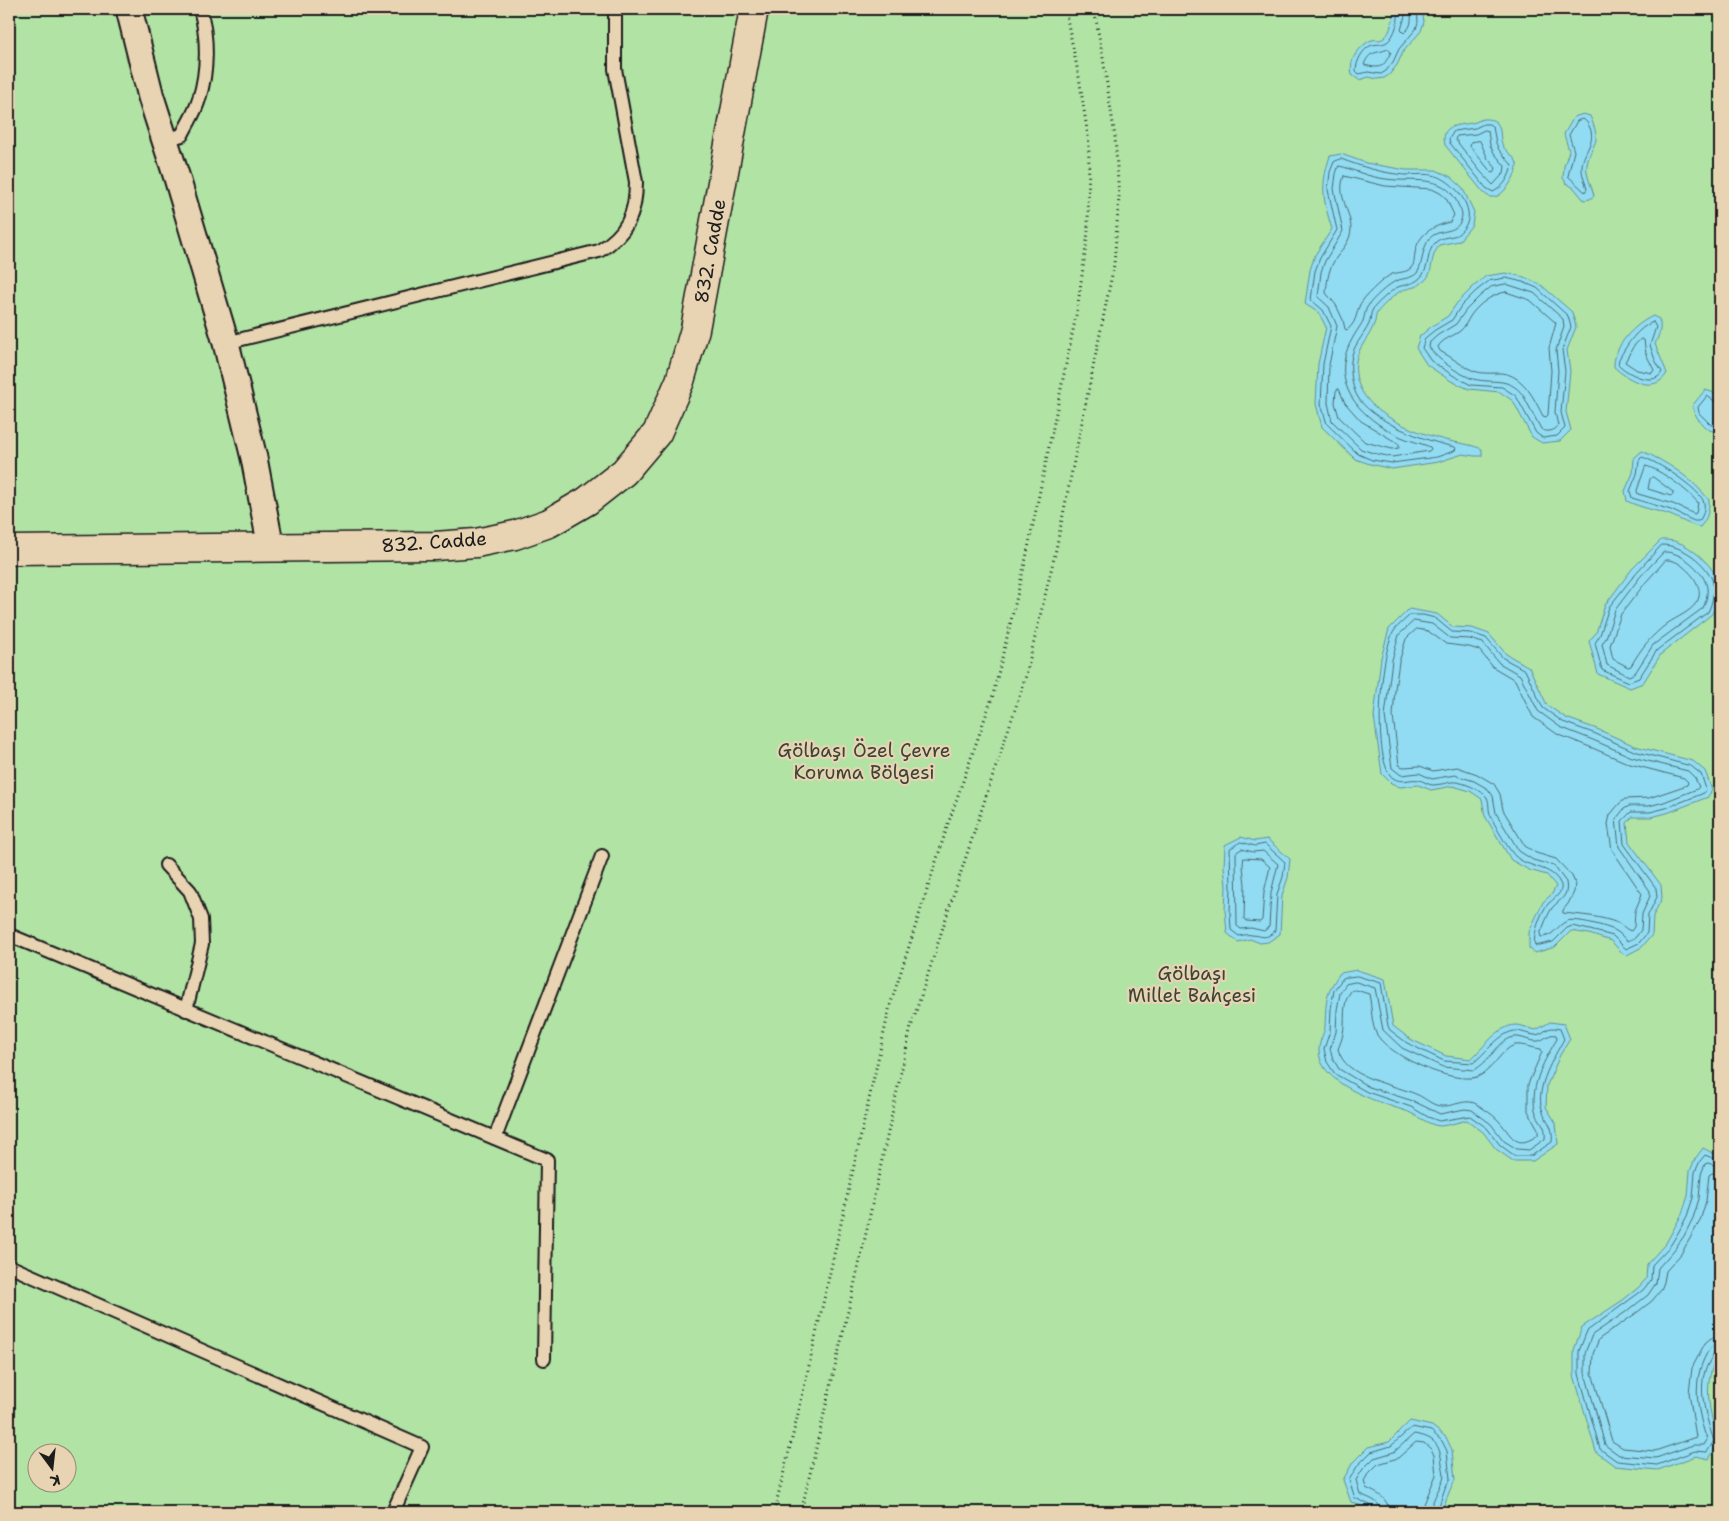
<svg xmlns="http://www.w3.org/2000/svg" width="1729" height="1521" viewBox="0 0 1729 1521" font-family="'Shantell Sans',sans-serif">
<style>
.green{fill:#b0e3a4;stroke:#668060;fill-rule:evenodd}
.water{fill:#91dcf2;stroke:#628f9c}
.lines{fill:none;stroke-linecap:round;stroke-linejoin:round}
.shore{stroke:#4b6972;stroke-width:1}
.lane-casing{stroke:#1c1c1c;stroke-width:16}
.street-casing{stroke:#1c1c1c;stroke-width:29}
.secondary-casing{stroke:#1c1c1c;stroke-width:31}
.path{stroke:#1c1c1c;stroke-width:3;stroke-dasharray:1 4;stroke-linecap:butt}
.lane{stroke:#e8d3b2;stroke-width:12}
.street{stroke:#e8d3b2;stroke-width:25}
.secondary{stroke:#e8d3b2;stroke-width:28}
.labels{text-anchor:middle;dominant-baseline:central;stroke-width:4.5;stroke-linejoin:round;paint-order:stroke}
.street-label{font-size:19px;fill:#1c1c1c;stroke:#e8d3b2}
.park-label{font-size:19px;fill:#3a4437;stroke:#e8d3b2}
</style>
<rect width="100%" height="100%" fill="#e8d3b2"/>
<filter id="ink" filterUnits="userSpaceOnUse"><feTurbulence type="fractalNoise" baseFrequency=".02" numOctaves="2"/><feDisplacementMap in="SourceGraphic" scale="10" xChannelSelector="R" yChannelSelector="G"/><feConvolveMatrix kernelMatrix="1 2 1 2 8 2 1 2 1" color-interpolation-filters="sRGB"/></filter>
<g filter="url(#ink)">
<path class="green" d="M9,9H1720V1512H9ZM38,1454H68V1484H38Z"/>
<g class="water">
<path d="M1393,9H1422L1424,22L1421,31L1403,52L1397,65L1389,75L1384,78L1377,79L1369,77L1359,80L1352,75C1351,70 1351,64 1353,59C1355,53 1365,42 1372,40C1377,39 1380,41 1384,38C1391,33 1394,17 1393,9Z"/>
<path d="M1583,114L1590,116C1603,147 1592,139 1587,165C1585,174 1592,186 1594,196L1590,199L1584,200L1574,188L1566,183L1563,178L1564,166L1569,151L1564,134L1574,117Z"/>
<path d="M1483,119C1488,119 1493,119 1497,123C1502,129 1499,139 1503,146C1506,152 1516,157 1517,164C1518,174 1504,196 1494,197C1490,198 1486,195 1483,192L1445,145C1440,124 1457,126 1471,123C1475,123 1479,120 1483,119Z"/>
<path d="M1341,154L1366,163L1406,170H1436L1451,177L1462,187L1474,212L1472,225L1459,241L1439,245C1438,248 1435,251 1434,255C1430,265 1433,275 1423,282C1414,290 1406,287 1399,292C1395,294 1378,310 1377,313C1375,316 1376,321 1374,324C1370,337 1358,347 1356,361C1350,408 1408,430 1445,440C1457,443 1470,444 1482,449V456H1474L1463,454L1438,462L1392,469L1370,464L1355,459L1322,427L1316,404L1318,364L1326,327L1319,313L1305,304L1310,270L1315,255L1332,229C1323,200 1320,186 1330,156Z"/>
<polygon points="1506,273 1524,277 1540,284 1572,312 1576,327 1567,350 1570,371 1566,412 1571,430 1560,441 1542,443 1532,437 1513,401 1500,392 1469,389 1451,381 1427,365 1416,348 1420,336 1432,326 1448,316 1457,303 1472,288 1486,276"/>
<path d="M1653,316L1659,319C1662,329 1659,335 1655,344L1667,373C1655,395 1628,380 1614,367C1613,346 1635,324 1653,316Z"/>
<path d="M1705,390L1712,392L1720,399V430C1707,436 1695,417 1692,406Z"/>
<path d="M1642,451C1667,462 1692,478 1709,500C1709,511 1708,518 1700,527C1689,525 1680,519 1670,515C1656,510 1641,508 1627,501L1625,491L1633,473L1634,458Z"/>
<path d="M1661,540C1666,540 1672,540 1677,542C1690,546 1710,563 1716,576C1721,588 1717,603 1712,614L1661,654L1643,683L1630,688L1598,674L1589,641L1596,633L1605,605L1632,569Z"/>
<polygon points="1409,609 1437,614 1453,627 1472,628 1489,634 1506,654 1529,667 1547,705 1566,718 1597,729 1635,746 1693,761 1705,771 1712,790 1708,797 1667,813 1651,817 1632,817 1627,823 1629,842 1661,885 1662,898 1653,916 1652,935 1642,947 1625,956 1611,941 1589,934 1571,931 1555,947 1535,953 1529,948 1529,932 1543,902 1552,894 1556,886 1547,875 1529,870 1511,860 1485,816 1482,799 1470,791 1453,786 1431,790 1418,785 1400,787 1391,783 1382,774 1374,716 1381,658 1389,629"/>
<polygon points="1241,837 1255,841 1267,839 1290,859 1288,878 1282,895 1280,934 1268,942 1260,943 1250,939 1238,942 1227,933 1225,911 1226,886 1224,867 1225,845"/>
<path d="M1357,970L1385,979L1393,1026L1410,1039L1446,1056L1471,1059C1483,1048 1499,1025 1516,1025C1522,1025 1530,1029 1536,1030L1550,1022L1564,1024L1570,1039L1560,1055L1547,1085L1546,1107L1556,1123L1558,1144L1533,1161H1513L1496,1149L1483,1132L1467,1120C1459,1122 1449,1125 1441,1126C1428,1126 1415,1113 1403,1110C1377,1102 1317,1083 1319,1049C1319,1041 1324,1034 1325,1027C1326,1002 1325,994 1340,973Z"/>
<path d="M1703,1148L1720,1157V1353C1701,1380 1709,1413 1719,1442L1709,1459L1696,1456L1658,1470L1615,1466L1596,1452L1574,1375V1350L1582,1327L1623,1300L1639,1287L1646,1279L1647,1264L1666,1243L1682,1214L1688,1196L1690,1171L1695,1159Z"/>
<polygon points="1410,1421 1432,1426 1446,1437 1452,1450 1455,1480 1450,1490 1442,1510 1435,1512 1377,1512 1351,1502 1343,1480 1353,1462 1368,1447 1389,1442"/>
</g>
<g class="lines">
<g class="shore">
<path d="M1398,9C1400,17 1395,37 1387,42C1382,45 1377,44 1372,45C1362,49 1356,62 1356,71L1359,74L1368,72L1381,74L1386,71L1393,62L1399,49L1416,29L1418,22L1417,9"/>
<path d="M1405,9V16L1401,30L1404,33C1413,26 1411,19 1411,9"/>
<path d="M1388,49L1391,52C1383,68 1381,69 1364,65C1369,50 1377,54 1388,49Z"/>
<path d="M1583,119C1587,121 1588,124 1590,128C1596,142 1583,152 1582,166C1581,173 1585,181 1587,189L1585,192L1568,176L1574,151L1569,135L1577,121Z"/>
<path d="M1484,124H1489L1493,127L1496,143L1499,150L1512,165C1510,176 1504,187 1493,192L1486,188L1450,143L1449,139L1454,131L1475,128Z"/>
<polygon points="1485,130 1488,131 1490,145 1494,153 1505,166 1504,173 1493,185 1480,171 1455,139 1457,136 1476,134"/>
<polygon points="1480,141 1488,159 1496,168 1494,173 1491,172 1470,146 1471,142"/>
<path d="M1341,159C1362,167 1382,173 1405,175C1415,175 1426,173 1436,176C1452,180 1474,205 1467,223C1465,227 1461,232 1457,235C1451,237 1441,237 1436,242C1425,252 1431,269 1419,279C1413,284 1406,284 1398,287C1394,288 1375,305 1373,309C1370,313 1371,319 1369,324C1363,337 1352,346 1351,361C1350,371 1352,385 1356,394C1369,421 1428,442 1455,447L1456,449L1454,451L1437,457L1392,463L1372,460L1358,454L1327,424L1321,404L1323,364L1331,326L1323,310L1311,300L1315,271L1320,258L1337,230L1328,190L1330,172L1334,162Z"/>
<path d="M1339,166C1346,167 1354,171 1361,173C1369,176 1378,178 1386,179C1413,183 1443,173 1457,202C1459,208 1464,213 1461,220C1456,235 1439,228 1430,238C1421,249 1423,266 1417,273C1411,279 1403,278 1396,281C1390,283 1371,300 1368,306C1364,311 1365,318 1362,323C1355,334 1348,344 1345,357C1336,396 1371,423 1401,437C1410,441 1421,443 1430,447L1431,449L1429,451L1392,457L1373,453L1361,449L1332,421L1328,403L1329,365L1337,326L1329,307L1318,297L1321,272L1325,261L1343,231L1334,189L1336,174Z"/>
<path d="M1344,176L1385,186L1432,189L1440,193L1446,198L1454,215L1450,222C1433,226 1418,234 1415,253C1414,258 1415,264 1411,268C1406,273 1398,272 1392,274C1385,277 1368,293 1363,300C1355,309 1359,321 1347,330L1345,329L1343,320L1336,305L1326,293C1327,283 1328,272 1333,263C1339,252 1351,242 1351,229C1351,211 1336,196 1344,176Z"/>
<polygon points="1506,278 1523,282 1537,288 1568,316 1571,327 1562,350 1565,371 1561,412 1565,428 1557,436 1543,438 1536,433 1516,396 1502,387 1471,385 1454,376 1431,361 1422,348 1425,338 1435,330 1452,320 1461,306 1476,291 1489,281"/>
<path d="M1506,284L1534,293L1563,319L1564,327L1556,350L1558,371L1555,412L1558,426C1555,431 1546,433 1541,429L1523,395C1508,376 1493,384 1473,379C1459,374 1436,359 1429,347L1430,342L1438,335L1456,324L1466,310L1480,296L1491,287Z"/>
<path d="M1506,292L1530,300L1556,323L1549,348L1551,371L1548,415L1546,417L1543,416C1534,399 1524,375 1501,373C1492,373 1482,374 1474,371C1461,366 1452,357 1440,351L1438,347C1442,339 1452,337 1460,331C1465,327 1467,321 1471,315C1479,304 1492,294 1506,292Z"/>
<path d="M1653,322L1656,327L1650,345L1655,360L1662,372C1654,388 1626,373 1618,364L1619,359C1627,345 1637,328 1653,322Z"/>
<polygon points="1641,339 1644,340 1646,354 1654,370 1652,373 1637,370 1625,362 1633,347"/>
<polygon points="1339,389 1345,403 1361,421 1399,444 1399,448 1392,449 1365,442 1339,417 1335,403 1336,391"/>
<polyline points="1720,402 1716,402 1707,396 1698,407 1699,413 1711,425 1720,426"/>
<path d="M1642,457C1655,460 1702,490 1704,503C1705,509 1703,516 1699,521H1694L1671,510L1632,498L1630,491L1637,474L1639,461Z"/>
<path d="M1646,466C1661,470 1689,491 1698,503L1696,513L1694,514L1673,504L1638,494L1637,491Z"/>
<polygon points="1653,477 1673,492 1673,495 1671,496 1648,489 1650,479"/>
<path d="M1662,545C1681,545 1702,560 1711,577C1716,587 1713,602 1708,612L1657,650L1639,678L1629,682L1602,670L1595,643L1600,635L1609,607L1636,573Z"/>
<path d="M1664,552C1679,551 1699,567 1705,581C1709,589 1707,600 1703,608L1653,645L1635,673L1629,676L1607,665L1602,644L1606,638L1615,610L1640,577Z"/>
<path d="M1666,560C1675,559 1683,566 1689,572C1696,579 1704,593 1696,603C1690,612 1677,617 1668,623C1651,636 1641,648 1631,666L1628,667L1613,659L1610,646L1621,614L1646,582Z"/>
<path d="M1410,615H1423L1435,618L1452,632L1471,633L1486,638L1503,658L1525,670L1543,708L1563,722L1596,734L1634,751L1691,766L1701,774L1706,789L1704,793L1666,808L1650,812H1631L1622,821L1624,844L1656,888L1657,897L1648,915L1647,933L1639,943L1626,949L1613,936L1590,930L1572,926L1567,928L1553,942L1535,946C1532,937 1541,911 1548,904C1553,899 1565,892 1560,883C1551,865 1529,869 1515,856C1509,850 1493,823 1490,814C1488,809 1490,801 1486,796C1483,792 1474,788 1470,786C1450,778 1451,784 1433,785C1428,785 1424,781 1419,780C1410,778 1402,784 1393,778C1372,763 1380,652 1394,631C1398,625 1405,620 1410,615Z"/>
<path d="M1414,621L1432,624L1450,638L1470,639L1483,643L1499,663L1520,675L1538,711L1560,727L1593,740L1632,757L1688,771L1695,778L1699,787L1697,789L1664,802L1649,806H1629L1624,809L1616,819L1619,847L1650,891V896L1642,914L1641,930L1635,938L1627,941C1624,938 1620,933 1616,931C1607,926 1575,918 1567,921C1556,926 1554,937 1541,937L1540,934C1544,926 1547,915 1552,908C1560,899 1569,897 1566,882L1554,866L1533,860L1519,851L1496,813L1493,796L1488,789L1474,781L1455,775L1432,779L1419,773L1401,775L1392,768L1385,716L1392,660L1399,635Z"/>
<path d="M1417,629L1428,631L1446,644L1469,647L1479,650L1493,667L1515,680L1533,717L1557,734L1590,747L1630,764L1684,778L1688,782L1687,785L1649,798L1625,799L1619,804L1610,815L1608,824L1612,850L1642,894L1635,911L1634,927L1631,931C1626,930 1623,925 1618,923C1600,916 1581,915 1563,913V910L1568,904L1574,892L1575,883L1572,876L1556,859L1536,853L1525,846L1503,810L1500,794L1494,784L1477,774L1457,767L1433,771L1420,766L1403,767L1399,765L1393,716L1395,689L1399,662L1406,639Z"/>
<path d="M1241,842L1255,846L1265,844L1285,862L1283,877L1277,894L1275,931C1265,940 1264,936 1252,935C1248,934 1243,935 1239,936L1231,930L1230,911L1231,887L1230,849Z"/>
<polygon points="1242,849 1253,852 1263,851 1278,864 1271,893 1269,927 1264,931 1251,928 1241,929 1237,926 1236,853"/>
<polygon points="1244,858 1261,859 1270,867 1264,892 1262,920 1260,922 1246,921 1244,919 1245,885 1243,866"/>
<path d="M1357,976L1381,983L1388,1026L1390,1030L1407,1043L1444,1061L1473,1063C1485,1054 1501,1031 1516,1031C1522,1031 1529,1035 1535,1035C1547,1034 1544,1025 1560,1029L1564,1039C1554,1057 1535,1088 1542,1109C1546,1123 1554,1124 1552,1142L1531,1156H1515L1500,1145L1487,1128L1470,1116L1439,1121L1428,1117L1411,1107L1367,1092L1335,1074L1327,1062L1324,1049L1330,1031L1331,1009L1334,990L1343,978Z"/>
<path d="M1356,982L1375,988L1383,1030L1402,1048L1443,1067L1474,1070C1490,1062 1498,1040 1514,1037C1522,1036 1530,1042 1538,1041C1545,1040 1548,1033 1556,1035L1557,1039C1545,1059 1530,1085 1535,1110C1538,1122 1547,1123 1545,1139L1529,1150L1517,1149L1504,1141L1491,1124L1472,1110L1465,1109L1440,1114L1413,1101L1369,1087L1339,1069L1333,1059L1330,1049L1336,1032L1337,1010L1340,993L1346,984Z"/>
<path d="M1356,990L1369,994C1372,1007 1371,1025 1377,1035C1391,1057 1452,1084 1477,1077C1492,1072 1502,1048 1515,1045C1522,1044 1533,1048 1541,1049L1542,1052L1528,1084V1111L1538,1129V1135C1514,1152 1512,1134 1497,1119C1492,1114 1484,1109 1478,1105C1466,1097 1455,1107 1441,1106C1433,1106 1425,1098 1418,1095C1394,1084 1345,1079 1338,1049C1340,1044 1342,1039 1343,1034C1346,1020 1341,1003 1351,991Z"/>
<path d="M1720,1161L1705,1155L1700,1161L1695,1172L1693,1198L1687,1216L1678,1233L1670,1246L1652,1265L1651,1280L1643,1290L1587,1331L1579,1351V1374L1600,1449L1617,1461L1657,1465L1695,1451L1707,1452L1714,1441C1707,1420 1698,1393 1705,1371C1707,1365 1711,1359 1714,1353L1720,1350"/>
<path d="M1720,1167L1708,1163L1705,1164L1701,1174L1699,1199L1693,1218L1684,1236L1674,1250L1658,1268L1656,1283L1648,1295L1630,1309L1592,1335L1585,1353V1373L1605,1445L1619,1455L1656,1458L1693,1445H1704L1707,1440C1698,1414 1692,1385 1704,1359C1708,1351 1710,1345 1720,1344"/>
<polyline points="1720,1174 1712,1173 1709,1175 1706,1201 1700,1221 1681,1254 1666,1271 1664,1282 1661,1290 1652,1301 1635,1314 1599,1339 1593,1354 1592,1373 1612,1441 1623,1448 1655,1451 1696,1437 1689,1393 1692,1368 1705,1343 1711,1338 1720,1337"/>
<polyline points="1375,1512 1372,1506 1355,1498 1349,1480 1358,1465 1371,1452 1391,1446 1412,1427 1431,1431 1442,1441 1447,1451 1450,1479 1445,1488 1437,1512"/>
<path d="M1381,1512C1380,1500 1370,1499 1360,1494L1356,1480L1363,1469L1374,1458L1394,1452L1414,1434C1434,1437 1440,1444 1442,1464C1443,1469 1445,1475 1443,1480C1439,1490 1431,1501 1431,1512"/>
<path d="M1389,1512C1388,1497 1378,1494 1366,1488L1364,1481L1368,1474L1378,1464L1398,1458L1416,1442L1424,1443L1431,1449L1434,1455L1436,1475L1424,1504L1423,1512"/>
</g>
<g class="lane-casing">
<g id="lane">
<path d="M165,140L182,135C188,123 196,111 199,99C208,71 208,37 200,9"/>
<path d="M226,343L599,251C627,234 636,214 636,182L615,69V9"/>
<polyline points="166,865 190,891 201,919 202,944 186,1010"/>
<polyline points="9,935 547,1160 544,1359"/>
<polyline points="495,1138 602,856"/>
<polyline points="9,1266 422,1447 393,1512"/>
</g>
</g>
<g class="street-casing">
<polyline id="street" points="129,9 151,97 177,178 226,343 254,458 271,548"/>
</g>
<g class="secondary-casing">
<polyline id="secondary" points="9,550 435,546 476,543 515,535 549,523 587,501 624,472 657,433 680,381 695,329 754,9"/>
</g>
<g class="path">
<polyline points="774,1512 799,1410 890,1006 949,821 993,695 1025,563 1077,311 1088,232 1089,143 1079,77 1065,9"/>
<polyline points="801,1512 861,1256 911,1027 954,893 1025,679 1055,554 1114,265 1119,197 1115,137 1103,58 1094,9"/>
</g>
<use href="#lane" class="lane"/>
<use href="#street" class="street"/>
<use href="#secondary" class="secondary"/>
</g>
</g>
<g class="labels">
<g class="street-label">
<text transform="translate(710 251) rotate(-80)">832. Cadde</text>
<text transform="translate(434 542) rotate(-4)">832. Cadde</text>
</g>
<g class="park-label">
<text x="864" y="750">Gölbaşı Özel Çevre<tspan x="864" dy="22">Koruma Bölgesi</tspan></text>
<text x="1192" y="973">Gölbaşı<tspan x="1192" dy="22">Millet Bahçesi</tspan></text>
</g>
</g>
<rect width="1729" height="1521" fill="none" stroke="#e8d3b2" stroke-width="30"/>
<rect x="15" y="15" width="1699" height="1491" fill="none" stroke="#1c1c1c" stroke-width="2" filter="url(#ink)"/>
<g transform="translate(52 1468) rotate(165)"><circle r="24" fill="#e8d3b2" stroke="#968a76"/>
<path d="M0-4L9 19L0 12L-9 19Z" fill="#1c1c1c"/>
<text y="-8" font-size="14" font-weight="bold" text-anchor="middle" fill="#1c1c1c">K</text>
</g>
</svg>
